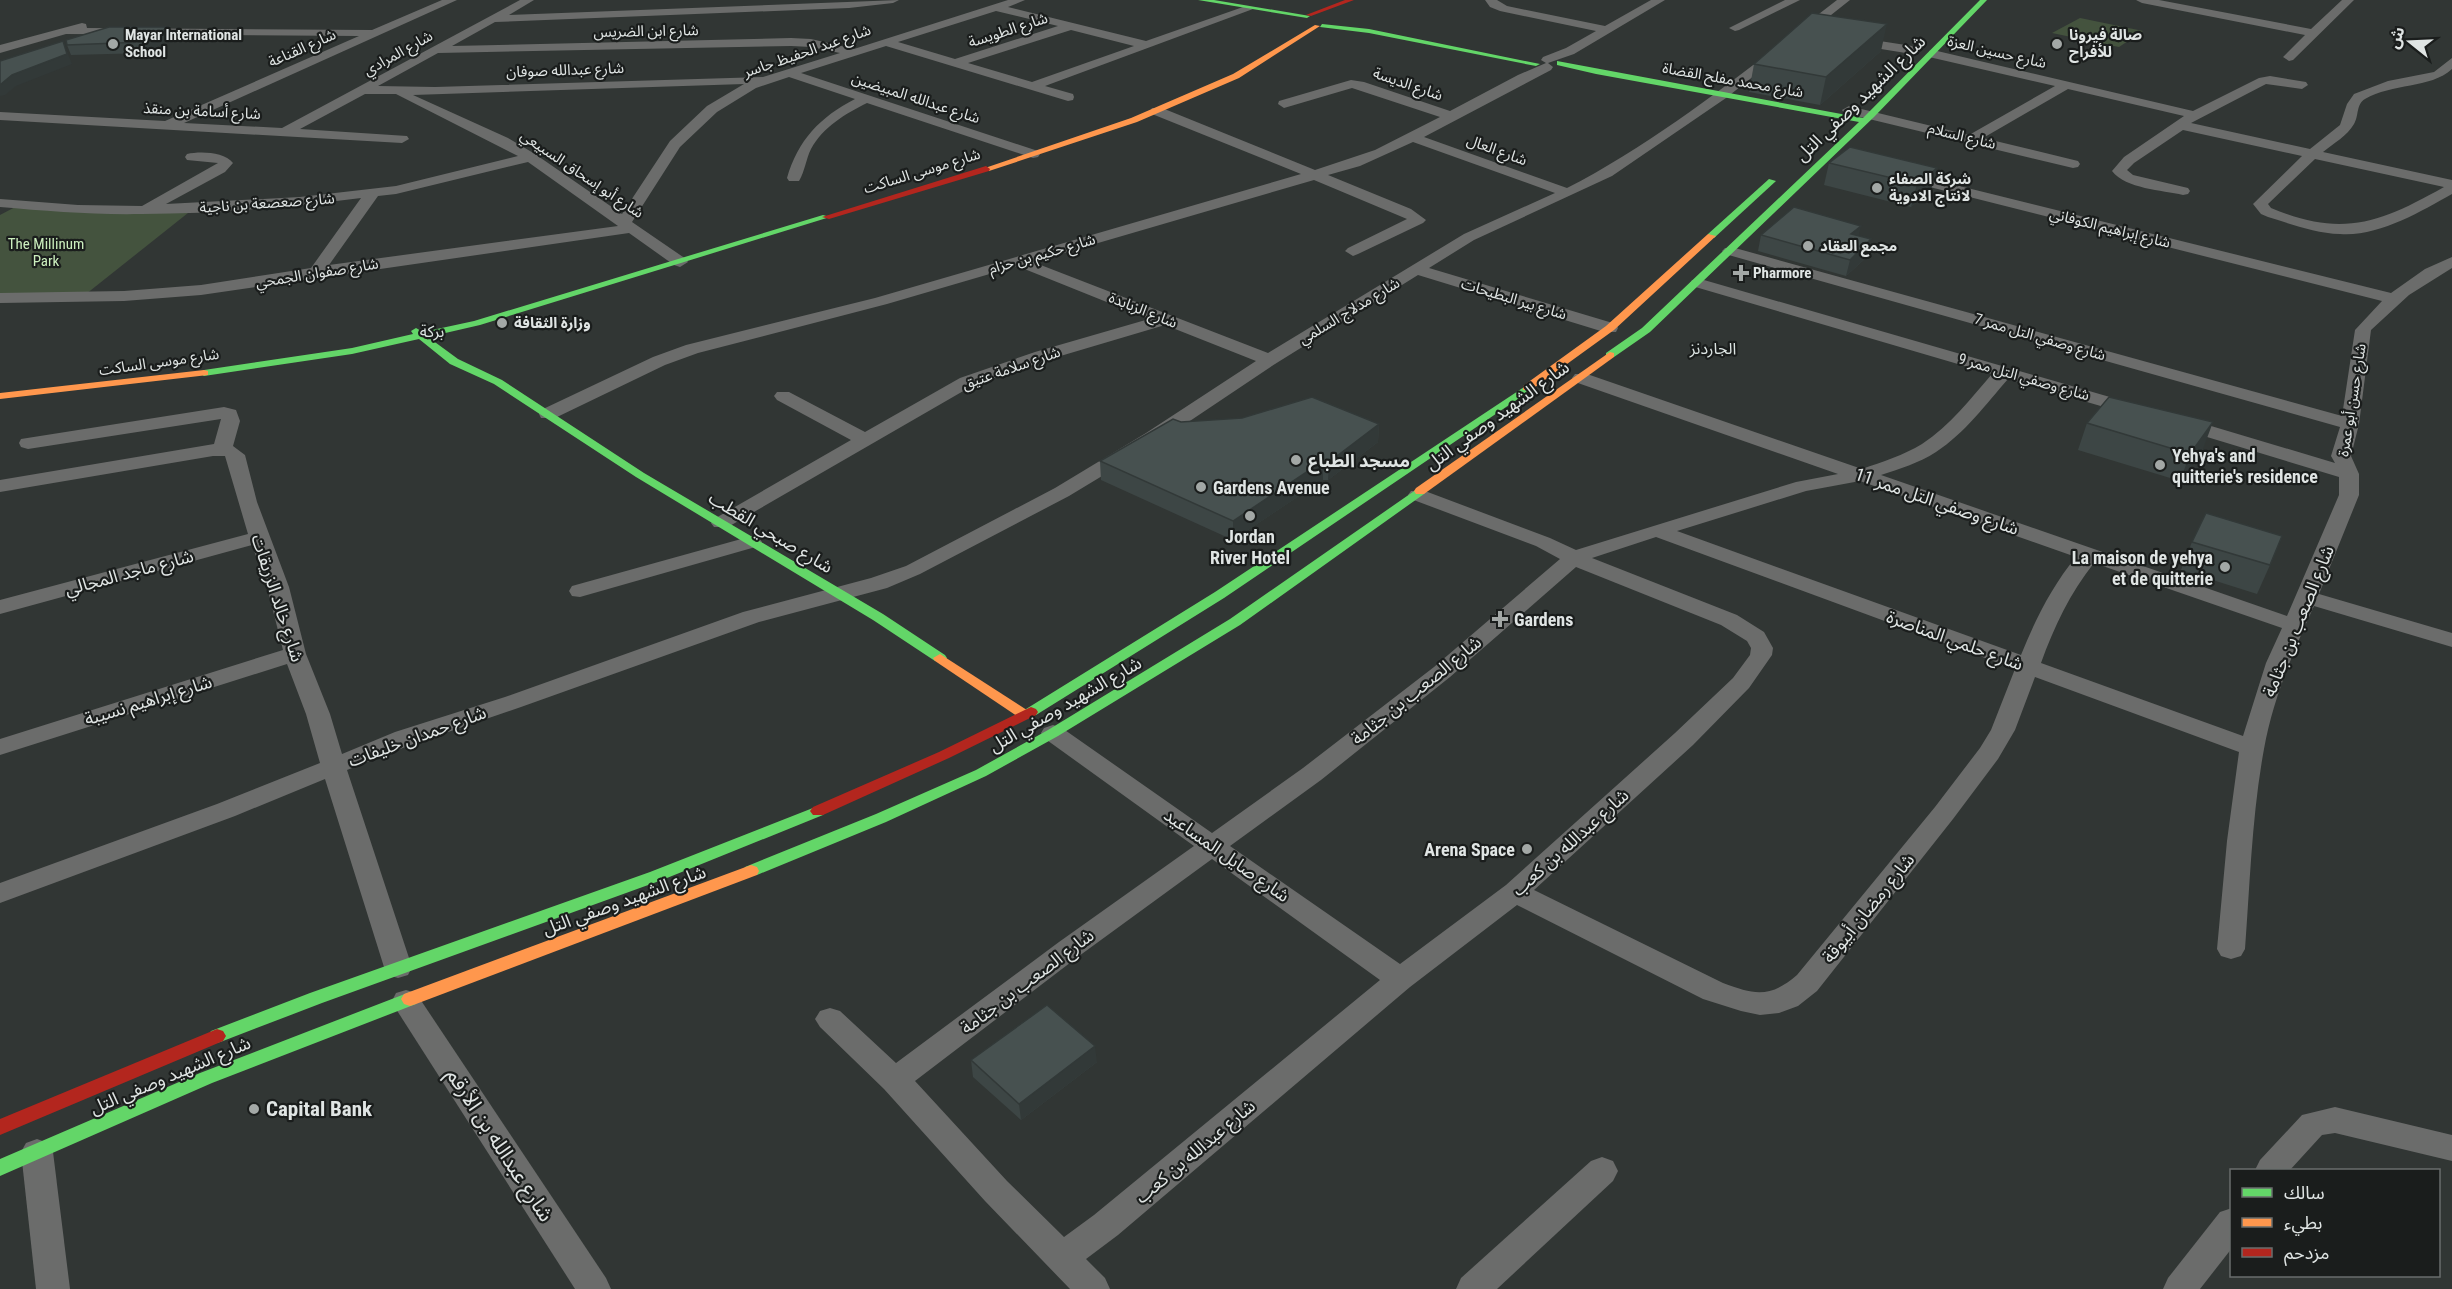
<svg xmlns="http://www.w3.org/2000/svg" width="2452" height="1289" viewBox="0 0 2452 1289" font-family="'Roboto Condensed','Noto Sans Arabic',sans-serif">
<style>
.green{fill:#44533e}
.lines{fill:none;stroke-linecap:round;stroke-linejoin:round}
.street{fill:#6b6c6b;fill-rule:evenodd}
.fast{fill:#63d668;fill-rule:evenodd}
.slow{fill:#ff974d;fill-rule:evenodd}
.jam{fill:#b3261e;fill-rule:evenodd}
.wall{fill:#3d4645}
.shaded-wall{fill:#323938}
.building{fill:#475150;stroke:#323938;stroke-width:1.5}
.poi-dot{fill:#a3a8a6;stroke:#1a1d1c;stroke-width:2}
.labels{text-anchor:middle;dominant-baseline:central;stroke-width:4.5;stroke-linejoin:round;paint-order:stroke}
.far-street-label{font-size:15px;fill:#e0e5e4;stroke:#1a1d1c}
.far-poi-label{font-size:15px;font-weight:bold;fill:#e0e5e4;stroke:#1a1d1c;text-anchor:start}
.far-park-label{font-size:15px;fill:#ccefbe;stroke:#1a1d1c}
.far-neighbourhood-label{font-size:16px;fill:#dce4e2;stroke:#1a1d1c}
.street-label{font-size:18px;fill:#e0e5e4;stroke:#1a1d1c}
.poi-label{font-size:18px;font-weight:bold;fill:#e0e5e4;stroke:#1a1d1c;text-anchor:start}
.near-poi-label{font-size:21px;font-weight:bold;fill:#e0e5e4;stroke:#1a1d1c;text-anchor:start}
.near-street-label{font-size:21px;fill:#e0e5e4;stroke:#1a1d1c}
</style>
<rect width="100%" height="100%" fill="#313634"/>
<g class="green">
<polygon points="2080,18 2143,31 2119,47 2052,33"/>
<polygon points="19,205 193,209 81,298 0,298 0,215"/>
</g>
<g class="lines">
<g class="street">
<path d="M442,0H457L184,123L282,128L520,0H534L509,15L899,0L893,3L849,8L495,22L452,46L791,38L811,39L854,49L1008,0H1025L1008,7L1146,41L1243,7L1247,6L1253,9L1045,86L1073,94L1074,97L1073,100L1068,101L886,46L801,73L1038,151L1040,154L1038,157L1033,158L867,103C845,114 823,127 811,149C806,159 805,171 799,181H789L787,178C798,140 820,117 855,99L789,77L756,88L717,112L680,147L632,222L686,259L688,262L680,267L674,265L629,233L201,295L124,301L0,303V293L124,291L201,285L311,268L361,198C289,207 215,214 142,214C94,215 47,211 0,207V199L78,205L142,206L218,163L187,160L185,157L187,154C201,151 224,152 233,163L225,172L166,204L300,197L396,186L518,156L396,94H365L300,129L407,136L409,139L402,143L0,120V112L165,121L359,36L66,34L0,53V45L82,23L86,24L87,28L372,30ZM996,11L1058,26L955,59L898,42ZM1071,30L1134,46L1032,82L968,63ZM791,46L811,47L840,53L763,77L435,87L378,86L438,53ZM744,84L707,106L670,141L622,214L535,154L508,138L413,95ZM528,162L618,226L329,265L378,196L396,194Z"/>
<path d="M1485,0H1497L1507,6L1605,26L1651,0H1665L1574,54L1548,63L1553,67L1551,70L1424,137L1567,188C1664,138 1751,66 1837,0H1850L1726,98L1612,176L1474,240L1429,268L1616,324L1618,328L1616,332H1604L1418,275L1275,364L1160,441L1069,496L920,574L887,588L759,622L521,707L413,744L347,770L412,967L408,975L398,978L388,975L384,967L325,779L235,816L0,903V883L217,804L320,763L306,714L287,664L0,755V739L283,650L267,587L252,545L0,614V600L248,534L225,456H213L0,492V480L214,444L221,419L28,449L21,447L19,443L21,439L224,407L236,410L240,421L233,446L245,455L257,502L289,587L306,654L330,714L342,754L395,732L505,697L743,612L871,578L906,566L1055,488L1146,433L1256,361L1165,325L1047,360L972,386L728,527H714L711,523L714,519L851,440L777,400L774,396L777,392H789L865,432L960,378L1035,352L1149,319L1017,266L887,304L698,353L665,365L555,418H541L539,414L541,410L653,357L686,345L875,298L1301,174L1152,114L1150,111L1152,108H1162L1315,170L1375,150L1440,117L1352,88L1284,108L1278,104L1279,101L1351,80L1364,82L1450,111L1518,75L1546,63L1541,60L1543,57L1566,48L1596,31L1500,11L1490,7ZM1413,142L1555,193L1464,234L1268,353L1033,262L1314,180L1407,219L1348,248L1345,251L1353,256L1358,254L1423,223L1426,220L1411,209L1328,175L1360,166Z"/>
<polygon points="1785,0 1800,0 1739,30 1735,31 1729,28"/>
<polygon points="2136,0 2159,0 2311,29 2342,0 2354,0 2293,60 2289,61 2283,57 2305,35 2142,3"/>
<polygon points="1854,37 1912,46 1918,50 1912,54 1850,44 1848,41"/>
<path d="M1933,50L2193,111L2259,78L2270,76L2306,82L2308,85L2302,89L2266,84L2191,123L2310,149L2340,125L2347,104L2354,94L2388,81L2434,72L2452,58V69C2430,89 2392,83 2365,99C2356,104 2359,116 2354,124C2347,136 2334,143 2323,152L2452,180V194C2420,212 2378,237 2340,234C2315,233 2291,224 2268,217L2261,214L2253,204L2302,156L2183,130L2134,163L2127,170L2133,175L2188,188L2190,191L2188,194L2183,195C2162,190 2126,189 2112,171L2124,157L2184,116L2068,89L1983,138L2078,161L2080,164L2078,167L2073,168L1844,113L1842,110L1849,106L1969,135L2055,86L1929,57V51ZM2315,159L2444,187C2380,223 2342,238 2271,208L2268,204Z"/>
<path d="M1903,172L2391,293L2425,269L2452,257V268L2409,295L2371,330L2359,424L2351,456L2359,474V495L2319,594L2452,633V647L2314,606C2293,652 2273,699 2264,749C2252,814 2250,883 2245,949L2241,956L2231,959L2221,956L2217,949L2227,841L2239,752L2035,677L2015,730L1998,759L1953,819L1817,991L1798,1006L1779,1013L1760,1015L1741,1011L1703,999L1517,905L1410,987L1118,1235L1086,1259L1105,1278L1110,1289H1070L985,1201L884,1089L820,1027L815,1019L820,1011L830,1008L840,1011L896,1063L1059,942L1194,846L1044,738L1041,733L1044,728L1053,725L1062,728L1212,833L1303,768L1434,667L1560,559L1536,546L1411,499L1408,495L1411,491H1425L1550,538L1576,550L1796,482L1838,474L1575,382L1572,378L1575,374H1587L1862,469C1882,462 1904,455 1922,444C1950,426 1971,398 1992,374L1692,286L1690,283L1692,280H1704L2141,406L2144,410L2141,414L2135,416L2008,379C1986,404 1965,433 1936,452C1919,463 1899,469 1881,475L2287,616L2339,495V477L2174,427L2172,423L2174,419L2181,417L2335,463L2331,456L2340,427L1725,254L1722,251L1725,248H1735L2342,416L2355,330L2382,301L1898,179L1896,176L1898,173ZM1860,481L2076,557C2052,586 2035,620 2021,655L1677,531L1806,491ZM1656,537L2015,669L1991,730L1980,748L1935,807L1797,975C1770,998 1755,995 1723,983L1534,890L1693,745L1749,688L1772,655L1773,648L1764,632L1737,615L1592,558ZM2094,563L2282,628L2266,663L2243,736L2041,663C2054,627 2070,593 2094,563ZM1576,567L1721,625L1747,641L1751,648L1750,655L1733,678L1675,733L1506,885L1400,964L1230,846L1321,780L1450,677ZM1212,859L1380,980L1094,1215L1064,1237L1007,1181L915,1081L1079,956Z"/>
<polygon points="752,536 759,538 762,542 759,546 580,597 572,596 569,591 572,586"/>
<polygon points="406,990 416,993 606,1278 611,1289 575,1289 396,1009 392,1001 396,993"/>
<polygon points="2335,1107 2452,1135 2452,1161 2335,1133 2322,1135 2290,1170 2255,1170 2260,1160 2302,1115"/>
<polygon points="37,1139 48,1143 53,1152 70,1289 36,1289 21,1152 26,1143"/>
<polygon points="1602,1157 1613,1161 1618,1171 1613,1181 1497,1289 1456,1289 1461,1278 1591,1161"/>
<polygon points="2232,1208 2232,1248 2200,1289 2163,1289 2168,1278 2220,1212"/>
</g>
<g class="fast">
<polygon points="1198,0 1214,0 1310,16 1307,18"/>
<polygon points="1980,0 1987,0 1874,117 1650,332 1614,357 1606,357 1606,353 1642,328 1859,122 1596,74 1557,65 1557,61 1863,118"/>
<polygon points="1322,24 1369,29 1540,64 1536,66 1369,33 1320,27"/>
<polygon points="1769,179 1776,181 1714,238 1708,238 1708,234"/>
<polygon points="823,215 830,217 480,325 428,337 458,359 502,380 644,473 883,614 945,655 947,658 945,661 935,661 873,620 636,477 494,384 450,364 419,339 352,354 204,376 199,373 204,370 352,348 413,334 411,331 416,328 423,332 474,321"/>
<polygon points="1527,385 1532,388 1531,390 1224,598 1036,715 1026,715 1024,712 1026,709 1215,592"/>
<polygon points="1420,487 1426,491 1424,494 1240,625 1058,736 986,776 886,822 757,875 745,875 743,871 745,867 876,814 976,770 1048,730 1230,619"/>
<polygon points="818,806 823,807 826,811 823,815 662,880 322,1003 223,1041 217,1043 211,1041 208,1036 211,1031 310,993 650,872"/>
<polygon points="410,992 416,994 419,999 416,1004 212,1083 0,1176 0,1159 200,1073"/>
</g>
<g class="slow">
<polygon points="1315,25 1320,26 1239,78 1137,122 989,171 982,169 1131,118 1233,74"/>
<polygon points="1708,234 1716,236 1614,330 1531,390 1523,390 1523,386 1606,326"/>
<polygon points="1610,352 1614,353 1614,357 1424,494 1416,494 1414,491 1416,488"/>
<polygon points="204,370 208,371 208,375 0,399 0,393"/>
<polygon points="940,654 1030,712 1032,715 1030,718 1020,718 935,661 933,658"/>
<polygon points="751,865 757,867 759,871 757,875 416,1004 410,1006 404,1004 401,999 404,994"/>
</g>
<g class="jam">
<polygon points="1345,0 1354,0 1311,16 1306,15"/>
<polygon points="986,166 990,169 989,171 829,219 822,217"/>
<polygon points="1031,707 1036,709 1038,712 1036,715 949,758 823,815 813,815 810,811 813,807 939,752"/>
<polygon points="217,1029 223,1031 226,1036 223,1041 0,1135 0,1119"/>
</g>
</g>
<g class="wall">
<polygon points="173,37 146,53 71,55 67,45"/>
<polygon points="1881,51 1820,105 1749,92 1754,64"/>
<polygon points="1850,147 1931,190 1911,207 1824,185 1829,163"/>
<polygon points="1761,235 1858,236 1868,256 1846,276 1758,251"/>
<polygon points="1181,422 1379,424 1378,442 1328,480 1323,480 1233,540 1101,480 1100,461"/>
<polygon points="2087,423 2203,449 2180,481 2078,450"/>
<polygon points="2192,542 2270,565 2257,594 2181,570"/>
<polygon points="971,1060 1097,1062 1021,1120 973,1077"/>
</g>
<g class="shaded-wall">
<polygon points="1887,24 1881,51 1820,105 1826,77"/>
<polygon points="169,27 173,37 146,53 142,42"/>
<polygon points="63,41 72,64 16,86 5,95 0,96 0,85 12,75"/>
<polygon points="1937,168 1931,190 1911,207 1917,184"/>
<polygon points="1861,226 1857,242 1851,234"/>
<polygon points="1871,239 1868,256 1846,276 1850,260"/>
<polygon points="2213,422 2203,449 2180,481 2190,454"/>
<polygon points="1379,424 1378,442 1328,480 1329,462"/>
<polygon points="1323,461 1323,480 1233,540 1233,521"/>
<polygon points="1095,1046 1097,1062 1021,1120 1019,1104"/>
</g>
<g class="building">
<polygon points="1812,13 1887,24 1826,77 1754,64"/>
<polygon points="109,27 169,27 142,42 67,45 66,40"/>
<polygon points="63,41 67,54 12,75 0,85 0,61"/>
<polygon points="1850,147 1937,168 1917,184 1829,163"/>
<polygon points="1794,207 1861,226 1851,234 1871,239 1850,260 1761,235"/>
<polygon points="1312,397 1379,424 1329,462 1323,461 1233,521 1100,461 1173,419 1181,422 1242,418"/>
<polygon points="2109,397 2213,422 2190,454 2087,423"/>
<polygon points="2206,513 2282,536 2270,565 2192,542"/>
<polygon points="1047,1005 1095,1046 1019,1104 971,1060"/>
</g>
<g class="poi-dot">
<circle cx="113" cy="44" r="6"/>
<circle cx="2057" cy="44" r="6"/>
<circle cx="1877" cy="188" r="6"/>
<circle cx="1808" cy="246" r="6"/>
<path d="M1738 264h6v6h6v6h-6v6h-6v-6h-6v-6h6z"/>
<circle cx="502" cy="323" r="6"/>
<circle cx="1296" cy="460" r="6"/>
<circle cx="2160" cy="465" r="6"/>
<circle cx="1201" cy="487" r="6"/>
<circle cx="1250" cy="516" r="6"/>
<circle cx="2225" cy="567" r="6"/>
<path d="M1497 610h6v6h6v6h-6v6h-6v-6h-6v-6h6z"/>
<circle cx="1527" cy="849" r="6"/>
<circle cx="254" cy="1109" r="6"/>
</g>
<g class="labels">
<g class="far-street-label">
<text transform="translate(1008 30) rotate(-18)">شارع الطويسة</text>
<text transform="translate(646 31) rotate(-1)">شارع ابن الضريس</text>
<text transform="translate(302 48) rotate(-24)">شارع القناعة</text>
<text transform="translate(807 51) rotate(-19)">شارع عبد الحفيظ جاسر</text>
<text transform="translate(1997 52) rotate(13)">شارع حسين العزة</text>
<text transform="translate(398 53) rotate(-29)">شارع المرادي</text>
<text transform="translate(565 70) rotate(-2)">شارع عبدالله صوفان</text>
<text transform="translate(1733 80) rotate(10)">شارع محمد مفلح القضاة</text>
<text transform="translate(1408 84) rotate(19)">شارع الديسة</text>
<text transform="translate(916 98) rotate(18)">شارع عبدالله المبيضين</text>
<text transform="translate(202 111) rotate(3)">شارع أسامة بن منقذ</text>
<text transform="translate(1962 136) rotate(14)">شارع السلام</text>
<text transform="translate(1497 150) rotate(20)">شارع العال</text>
<text transform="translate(922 171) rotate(-17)">شارع موسى الساكت</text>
<text transform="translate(582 174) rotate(34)">شارع أبو إسحاق السبيعي</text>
<text transform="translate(267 203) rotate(-4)">شارع صعصعة بن ناجية</text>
<text transform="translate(2110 228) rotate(14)">شارع إبراهيم الكوفاني</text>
<text transform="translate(1042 254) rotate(-16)">شارع حكيم بن حزام</text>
<text transform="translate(317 273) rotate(-9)">شارع صفوان الجمحي</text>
<text transform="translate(1514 299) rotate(17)">شارع بير البطيحات</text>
<text transform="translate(1143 310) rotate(22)">شارع الزبابدة</text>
<text transform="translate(1349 311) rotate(-31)">شارع مدلاج السلمي</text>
<text transform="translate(2040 337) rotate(16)">شارع وصفي التل ممر 7</text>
<text transform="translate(159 362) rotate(-8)">شارع موسى الساكت</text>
<text transform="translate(1011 368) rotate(-19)">شارع سلامة عتيق</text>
<text transform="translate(2024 377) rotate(16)">شارع وصفي التل ممر 9</text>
<text transform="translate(2352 400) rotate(-81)">شارع حسن أبو عمرة</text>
</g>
<g class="far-poi-label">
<text x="125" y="35">Mayar International<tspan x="125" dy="17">School</tspan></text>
<text x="2069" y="35">صالة فيرونا<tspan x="2069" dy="17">للأفراح</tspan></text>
<text x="1889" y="179">شركة الصفاء<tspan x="1889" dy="17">لانتاج الادوية</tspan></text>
<text x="1820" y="246">مجمع العقاد</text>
<text x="1753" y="273">Pharmore</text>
<text x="514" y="323">وزارة الثقافة</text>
</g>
<g class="far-park-label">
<text x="46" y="244">The Millinum<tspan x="46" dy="17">Park</tspan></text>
</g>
<g class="far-neighbourhood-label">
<text x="432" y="331">بركة</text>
<text x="1713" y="348">الجاردنز</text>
</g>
<g class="street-label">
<text transform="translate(1860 98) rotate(-44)">شارع الشهيد وصفي التل</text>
<text transform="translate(1497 415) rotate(-36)">شارع الشهيد وصفي التل</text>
<text transform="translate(1937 501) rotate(19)">شارع وصفي التل ممر 11</text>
<text transform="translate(771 532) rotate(31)">شارع صبحي القطب</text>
<text transform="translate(129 572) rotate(-15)">شارع ماجد المجالي</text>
<text transform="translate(278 598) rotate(72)">شارع خالد الزريقات</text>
<text transform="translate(2298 621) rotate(-68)">شارع الصعب بن جثامة</text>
<text transform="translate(1955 640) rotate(20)">شارع حلمي المناصرة</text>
<text transform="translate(1416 690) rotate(-39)">شارع الصعب بن جثامة</text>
<text transform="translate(148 700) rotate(-17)">شارع إبراهيم نسيبة</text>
<text transform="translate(1065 704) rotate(-30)">شارع الشهيد وصفي التل</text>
<text transform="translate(417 736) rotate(-20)">شارع حمدان خليفات</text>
<text transform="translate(1570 842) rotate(-42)">شارع عبدالله بن كعب</text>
<text transform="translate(1227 855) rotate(35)">شارع صايل المساعيد</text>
<text transform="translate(624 900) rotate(-20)">شارع الشهيد وصفي التل</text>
<text transform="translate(1868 908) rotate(-51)">شارع رمضان أبيوقة</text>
<text transform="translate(1027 981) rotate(-37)">شارع الصعب بن جثامة</text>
<text transform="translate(170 1075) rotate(-23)">شارع الشهيد وصفي التل</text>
<text transform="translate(1195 1151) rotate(-40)">شارع عبدالله بن كعب</text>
</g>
<g class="poi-label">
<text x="2172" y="455">Yehya's and<tspan x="2172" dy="21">quitterie's residence</tspan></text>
<text x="1308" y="460">مسجد الطباع</text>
<text x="1213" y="487">Gardens Avenue</text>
<text x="1250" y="536" text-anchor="middle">Jordan<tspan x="1250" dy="21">River Hotel</tspan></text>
<text x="2213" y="557" text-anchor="end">La maison de yehya<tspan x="2213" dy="21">et de quitterie</tspan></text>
<text x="1514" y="619">Gardens</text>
<text x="1515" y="849" text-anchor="end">Arena Space</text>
</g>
<g class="near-poi-label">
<text x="266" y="1109">Capital Bank</text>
</g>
<g class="near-street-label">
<text transform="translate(500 1145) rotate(57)">شارع عبدالله بن الأرقم</text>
</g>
</g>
<rect x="2230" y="1169" width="210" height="108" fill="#1a1d1c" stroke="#696d6c" stroke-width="1.5"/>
<rect x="2242" y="1188" width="30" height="9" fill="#63d668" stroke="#696d6c" stroke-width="1.5"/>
<text x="2284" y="1199" font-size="18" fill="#e0e5e4">سالك</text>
<rect x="2242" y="1218" width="30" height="9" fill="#ff974d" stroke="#696d6c" stroke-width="1.5"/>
<text x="2284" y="1229" font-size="18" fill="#e0e5e4">بطيء</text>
<rect x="2242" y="1248" width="30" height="9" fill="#b3261e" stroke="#696d6c" stroke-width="1.5"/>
<text x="2284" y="1259" font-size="18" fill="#e0e5e4">مزدحم</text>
<g transform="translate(2410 42) rotate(288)" stroke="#1a1d1c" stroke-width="4.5" paint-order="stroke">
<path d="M0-4.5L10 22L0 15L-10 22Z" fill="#e0e5e4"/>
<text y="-9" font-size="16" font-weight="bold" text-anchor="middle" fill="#e0e5e4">ش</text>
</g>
</svg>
